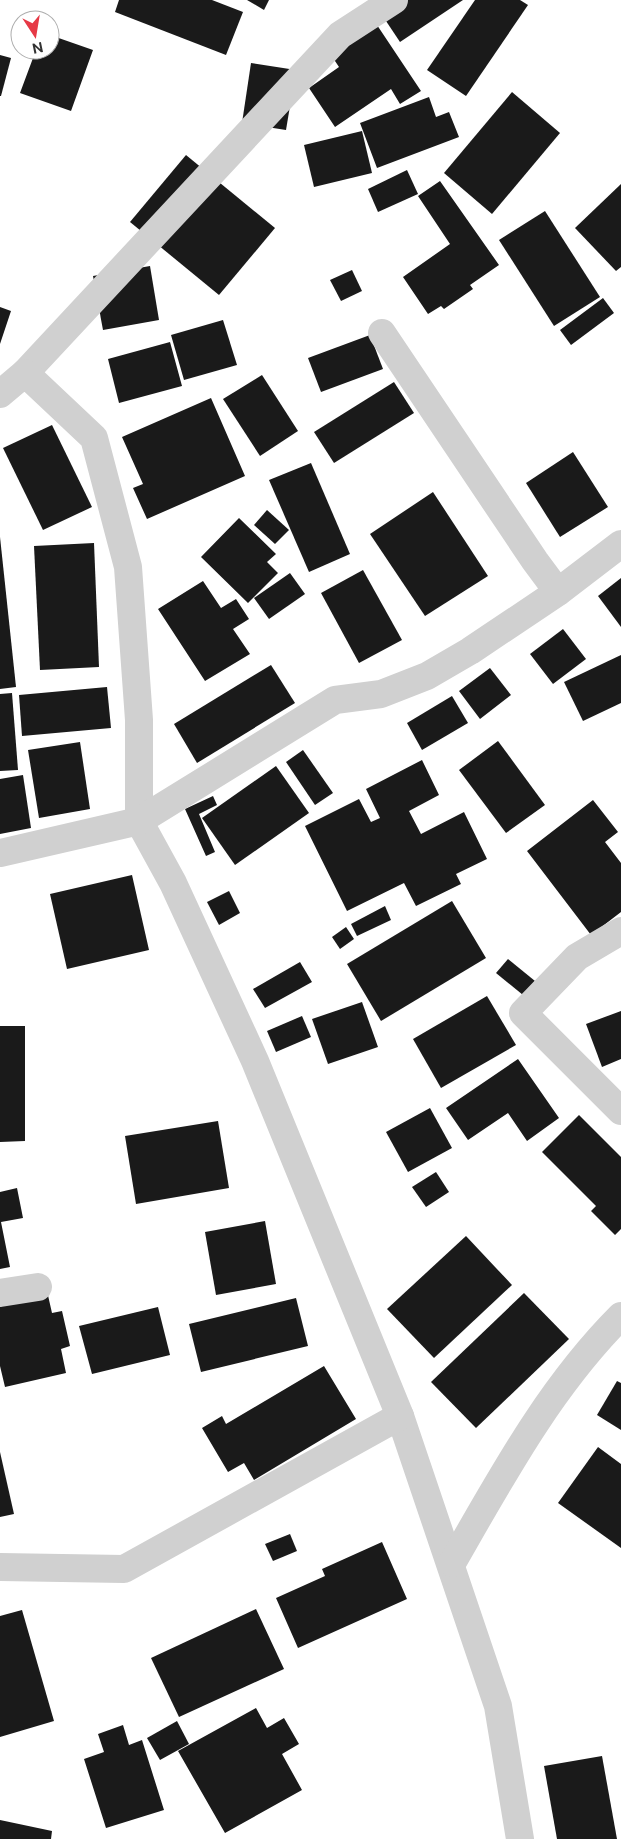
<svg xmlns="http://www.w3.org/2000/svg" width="621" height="1839" viewBox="0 0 621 1839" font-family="'Public Sans',sans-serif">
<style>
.building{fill:#1a1a1a}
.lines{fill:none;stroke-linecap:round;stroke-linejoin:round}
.minor{stroke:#d0d0d0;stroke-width:28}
</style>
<rect width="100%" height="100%" fill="#fff"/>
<g class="building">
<polygon points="119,0 212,0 243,12 226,55 115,12"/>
<polygon points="247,0 269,0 264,10"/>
<polygon points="372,0 463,0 400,42"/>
<polygon points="475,0 520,0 528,5 466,96 427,70"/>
<polygon points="367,10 421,91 400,104 391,89 335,127 309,88 339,67 321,40"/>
<polygon points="50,35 93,50 71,111 20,93 36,50 50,50"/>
<polygon points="0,55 11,58 1,96 0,96"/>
<polygon points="251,63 296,70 286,130 242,123"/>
<polygon points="512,92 560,133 492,214 444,173"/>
<polygon points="429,97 436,117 449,112 459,137 377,168 360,123"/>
<polygon points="362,131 372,173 314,187 304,145"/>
<polygon points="186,155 275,228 219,295 130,222"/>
<polygon points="407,170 418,194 378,212 368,189"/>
<polygon points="440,181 499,265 470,285 473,289 444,309 441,306 428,314 403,277 450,244 418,196"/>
<polygon points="621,184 621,267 616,271 575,228"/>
<polygon points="545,211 600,297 554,326 499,240"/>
<polygon points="150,266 159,320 103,330 93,276"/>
<polygon points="352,270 362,291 341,301 330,280"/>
<polygon points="603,298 614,313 571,345 560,330"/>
<polygon points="0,307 11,311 0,344"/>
<polygon points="223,320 237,365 184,380 171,335"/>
<polygon points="370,335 383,369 321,392 308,358"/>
<polygon points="170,342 182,386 119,403 108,359"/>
<polygon points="262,375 298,431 260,456 223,399"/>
<polygon points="394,382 414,413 334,463 314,432"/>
<polygon points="211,398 245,476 147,519 133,488 143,484 122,437"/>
<polygon points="52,425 92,507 43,530 3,448"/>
<polygon points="573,452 608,507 560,537 526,483"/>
<polygon points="311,463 350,554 309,572 269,480"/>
<polygon points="433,492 488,576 425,616 370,534"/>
<polygon points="267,510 289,530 275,544 254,525"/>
<polygon points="239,518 276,554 267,562 278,573 248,603 201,557"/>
<polygon points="0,537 16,687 0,689"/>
<polygon points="94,543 99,667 40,670 34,546"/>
<polygon points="363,570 402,640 359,663 321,593"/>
<polygon points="290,573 305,594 269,619 254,598"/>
<polygon points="621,578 621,627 598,596"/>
<polygon points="203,581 221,608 236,599 249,619 233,629 250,654 205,681 158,609"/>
<polygon points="563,629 586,659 553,684 530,654"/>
<polygon points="621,655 621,703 583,721 564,682"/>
<polygon points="271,665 295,703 197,763 174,724"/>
<polygon points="490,668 511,695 480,719 459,691"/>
<polygon points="107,687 111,728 22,736 19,695"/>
<polygon points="12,693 18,770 0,771 0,694"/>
<polygon points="452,696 468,723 422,750 407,723"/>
<polygon points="498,741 545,805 506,833 459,770"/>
<polygon points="80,742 90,809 39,818 28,750"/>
<polygon points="303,750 333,793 315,805 286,762"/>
<polygon points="422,760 439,795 409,811 421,834 464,812 487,859 456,874 461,884 416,906 404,883 347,911 305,826 359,799 371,822 380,818 366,789"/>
<polygon points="276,766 309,813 235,865 202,818"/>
<polygon points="23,775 31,828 0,834 0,779"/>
<polygon points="213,796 217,805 199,814 215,852 206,856 185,809"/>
<polygon points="593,800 618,832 605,842 621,863 621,912 591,935 527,851"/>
<polygon points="132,875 149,950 67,969 50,894"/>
<polygon points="229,891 240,913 219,925 207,902"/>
<polygon points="452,901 486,958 381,1021 347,964"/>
<polygon points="385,906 391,920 357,936 351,924"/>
<polygon points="346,927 354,939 340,949 332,937"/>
<polygon points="508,959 535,981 523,995 496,973"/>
<polygon points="300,962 312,982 265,1008 253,989"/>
<polygon points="487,996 516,1045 441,1088 413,1039"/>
<polygon points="362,1002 378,1047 328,1064 312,1019"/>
<polygon points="621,1011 621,1059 602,1067 586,1024"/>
<polygon points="302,1016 311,1037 276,1052 267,1031"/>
<polygon points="0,1026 25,1026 25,1141 0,1142"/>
<polygon points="518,1059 559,1118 527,1141 508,1113 468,1140 446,1108"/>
<polygon points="430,1108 452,1148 408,1172 386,1132"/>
<polygon points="579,1115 621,1157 621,1229 615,1235 591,1211 596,1206 542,1152"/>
<polygon points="218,1121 229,1188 136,1204 125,1136"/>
<polygon points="436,1172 449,1192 426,1207 412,1187"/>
<polygon points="17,1188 23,1218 1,1222 10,1267 0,1269 0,1192"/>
<polygon points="265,1221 276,1284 216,1295 205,1232"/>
<polygon points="466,1236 512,1285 434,1358 387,1309"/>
<polygon points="47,1291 52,1313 62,1311 70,1346 61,1349 66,1373 5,1387 0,1366 0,1302"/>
<polygon points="524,1293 569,1339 476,1428 431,1382"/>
<polygon points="296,1298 308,1346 201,1372 189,1324"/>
<polygon points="158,1307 170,1355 92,1374 79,1326"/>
<polygon points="324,1366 356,1419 254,1480 244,1463 228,1472 202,1428 222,1416 226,1424"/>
<polygon points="617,1381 621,1383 621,1430 597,1415"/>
<polygon points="598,1447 621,1464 621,1548 558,1503"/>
<polygon points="0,1452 14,1514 0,1517"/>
<polygon points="290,1534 297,1551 273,1561 265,1544"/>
<polygon points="382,1542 407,1599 298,1648 276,1598 325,1576 322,1569"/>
<polygon points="256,1609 284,1669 179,1717 151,1658"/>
<polygon points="22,1610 54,1721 0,1737 0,1616"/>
<polygon points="256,1708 267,1728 284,1718 299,1744 282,1754 302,1790 225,1833 178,1751"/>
<polygon points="177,1721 189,1744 160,1760 147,1738"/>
<polygon points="123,1725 129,1745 142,1740 164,1810 106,1828 84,1759 104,1752 98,1734"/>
<polygon points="602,1756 617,1839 557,1839 544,1766"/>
<polygon points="0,1820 52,1831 51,1839 0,1839"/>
</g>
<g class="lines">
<g class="minor">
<polyline points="382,333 535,561 558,592"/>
<polyline points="25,373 340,35 394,0"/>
<polyline points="0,394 25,373 94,438 128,567 139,720 139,821 173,883 255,1061 400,1416 498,1706 520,1839"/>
<polyline points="0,853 139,821 335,700 381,694 427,676 470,651 558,592 621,544"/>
<polyline points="621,931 577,957 523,1013 621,1111"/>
<polyline points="0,1293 38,1287"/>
<path d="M452,1563C502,1476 550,1387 621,1316"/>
<polyline points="0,1567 124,1569 400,1416"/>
</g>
</g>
<g transform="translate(35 35) rotate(168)"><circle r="24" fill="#ffffff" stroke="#adadad"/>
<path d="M0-4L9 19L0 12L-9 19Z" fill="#e63946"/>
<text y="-8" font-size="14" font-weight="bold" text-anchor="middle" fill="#333333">N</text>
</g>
</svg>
